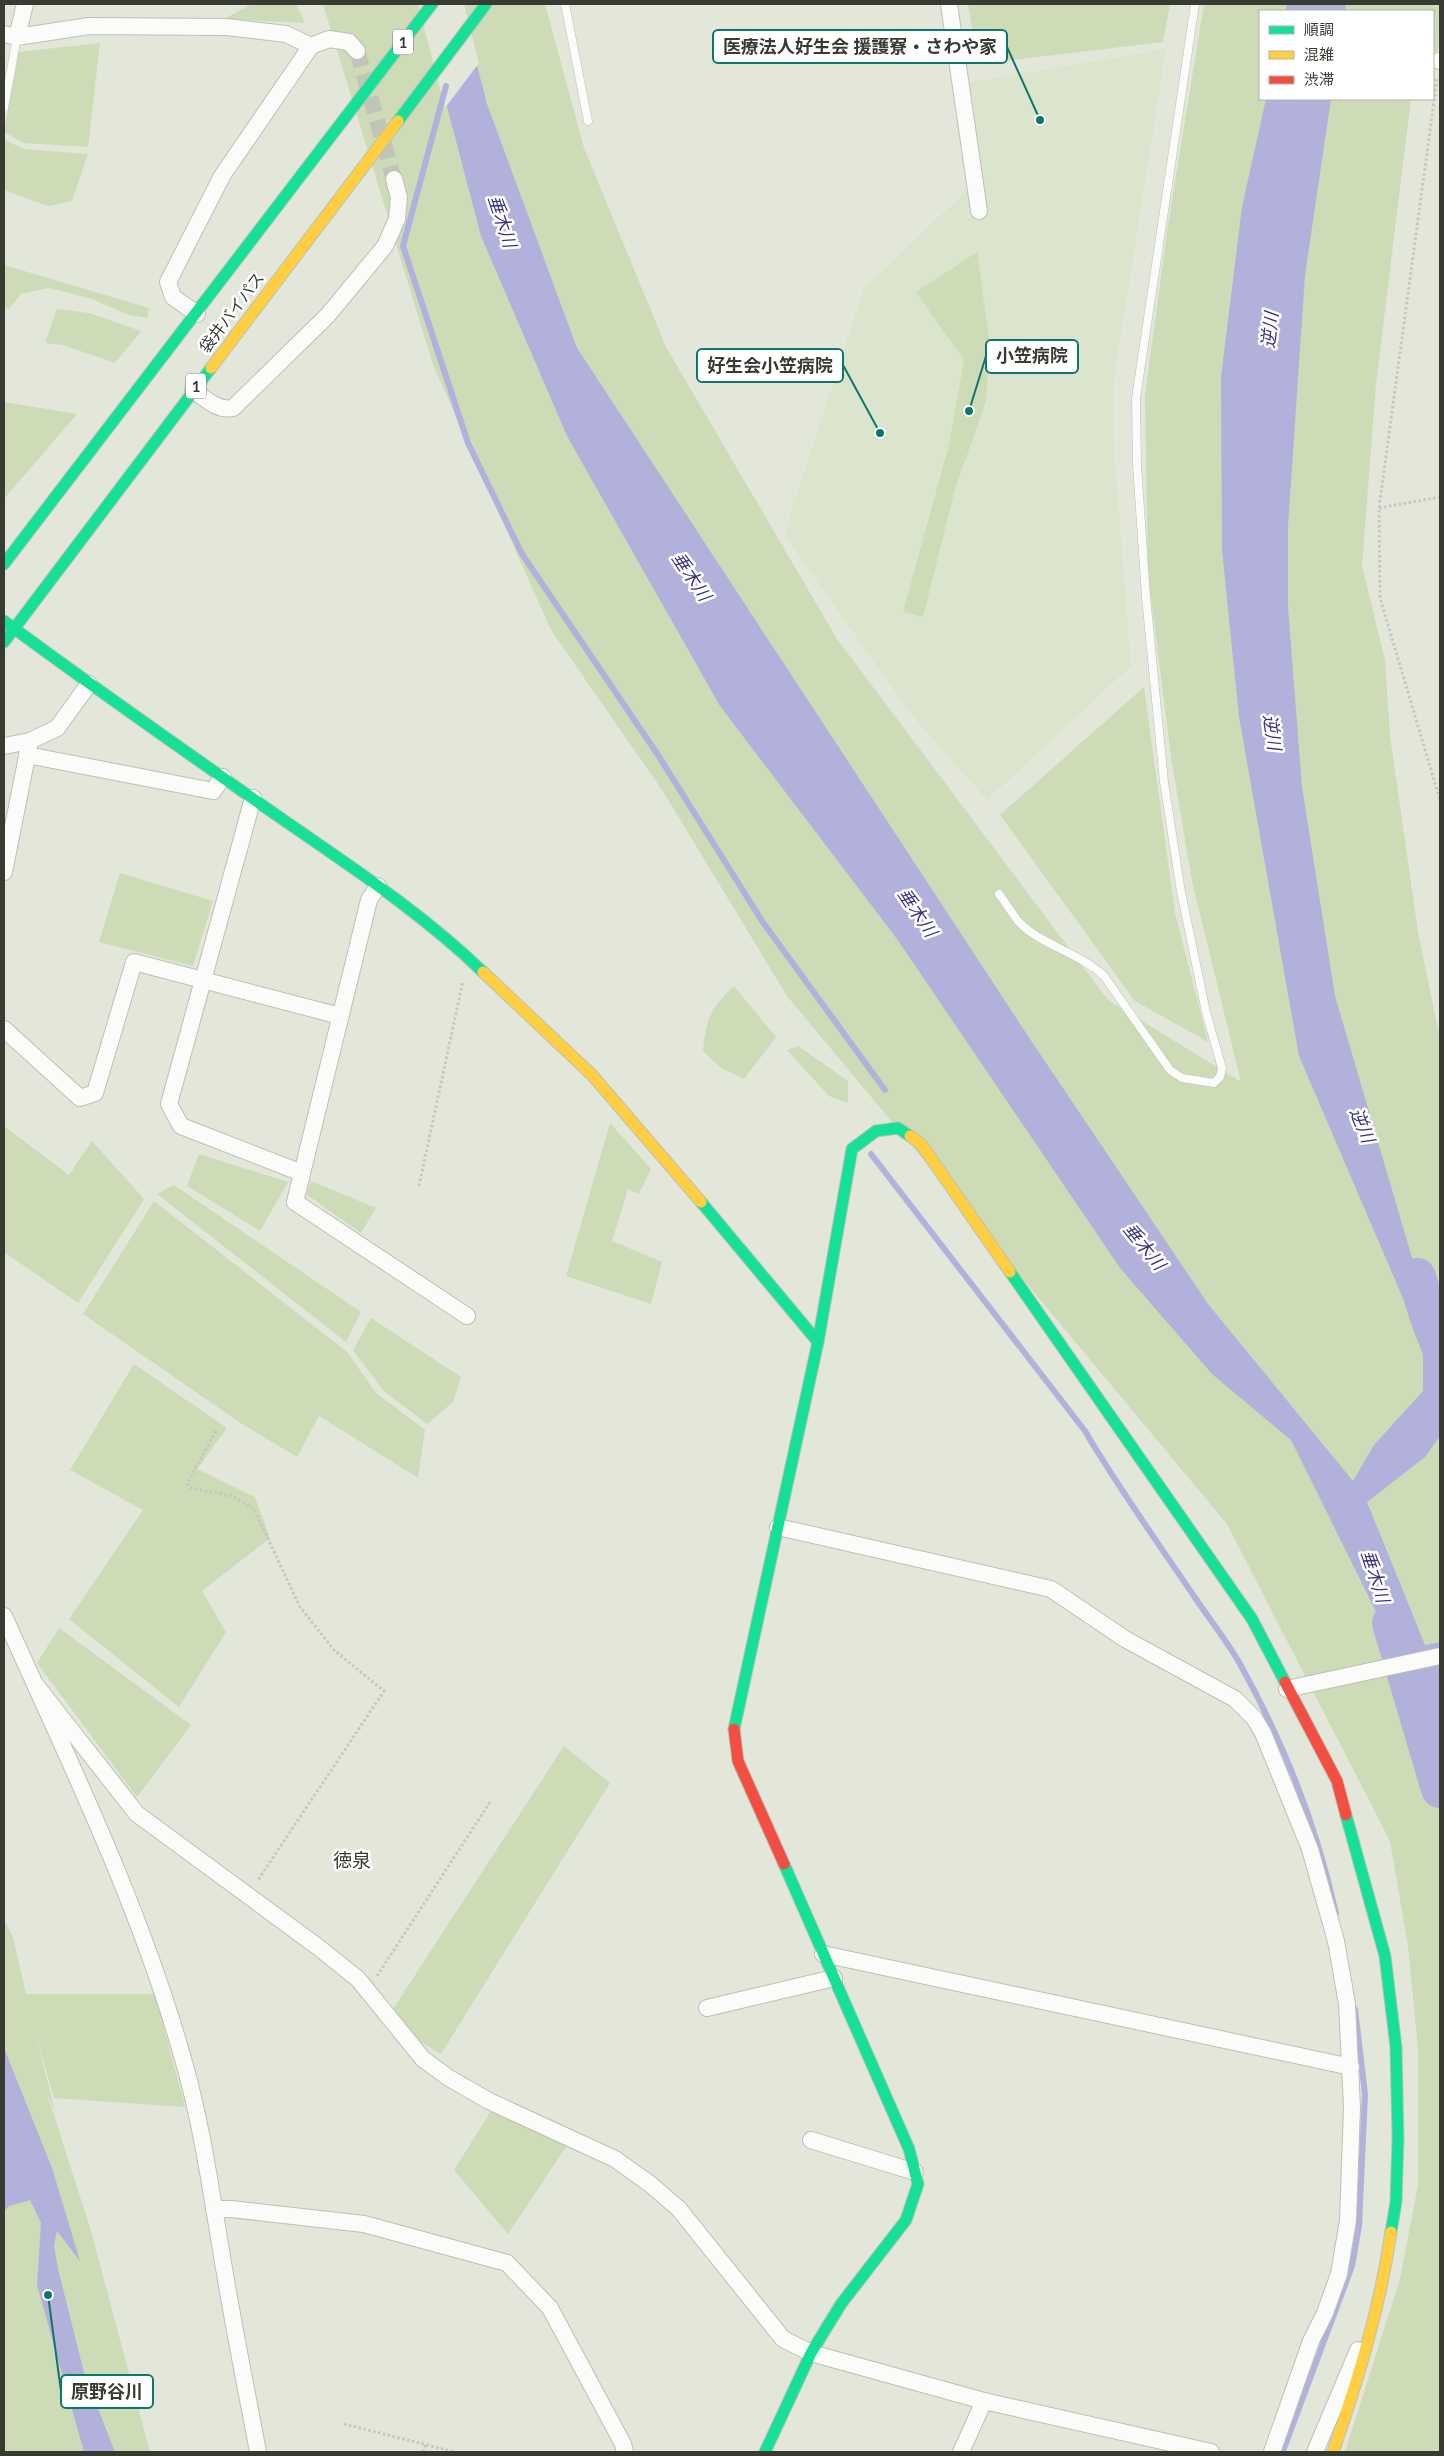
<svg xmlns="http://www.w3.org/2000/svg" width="1444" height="2456" viewBox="0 0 1444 2456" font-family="Lato,'Noto Sans JP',sans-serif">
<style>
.built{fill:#dbe5cd}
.green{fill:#cddbb7}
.water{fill:#b2b1db}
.pier{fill:#e2e7da}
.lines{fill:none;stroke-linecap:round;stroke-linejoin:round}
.stream{stroke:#b2b1db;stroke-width:6}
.river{stroke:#b2b1db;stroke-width:38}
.street-tunnel{stroke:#c0c5b8;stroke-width:16;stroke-dasharray:16 8;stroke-linecap:butt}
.lane-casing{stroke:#bcc0b6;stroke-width:9}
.street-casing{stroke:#bcc0b6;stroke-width:18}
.fast-casing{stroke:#bcc0b6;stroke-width:13}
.slow-casing{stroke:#bcc0b6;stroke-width:13}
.jam-casing{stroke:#bcc0b6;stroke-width:13}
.path{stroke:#c5c7c3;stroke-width:3;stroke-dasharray:2.5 2.5;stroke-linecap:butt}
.lane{stroke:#fbfbf9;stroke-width:8}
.street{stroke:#fbfbf9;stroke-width:16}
.fast{stroke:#16e098;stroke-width:11}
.slow{stroke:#ffcf43;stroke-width:11}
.jam{stroke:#f24e42;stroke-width:11}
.labels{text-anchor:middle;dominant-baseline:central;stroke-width:5;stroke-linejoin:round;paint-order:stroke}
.shield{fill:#fff;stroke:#737670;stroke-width:1}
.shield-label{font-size:15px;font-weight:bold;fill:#373b32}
.street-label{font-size:16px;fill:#373b32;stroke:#fff}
.water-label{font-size:18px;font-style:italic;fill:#403481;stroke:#fff}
.quarter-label{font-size:19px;fill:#373b32;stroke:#fff}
.leader{fill:none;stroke:#0f766e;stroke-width:2}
.callout-dot{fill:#0f766e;stroke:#fff;stroke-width:2}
.callout{fill:#fff;stroke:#0f766e;stroke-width:2}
.callout-label{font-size:18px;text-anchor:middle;font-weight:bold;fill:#373b32}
</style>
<rect width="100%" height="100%" fill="#e2e7da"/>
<polygon class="built" points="1166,49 1113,386 1113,436 1131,666 987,800 910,713 784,534 863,290 969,188 961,84"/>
<g class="green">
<polygon points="252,4 296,4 305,23 224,19"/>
<polygon points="323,4 545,4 584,148 666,347 837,639 1108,1000 1241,1082 1192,881 1171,757 1148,574 1145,395 1168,225 1204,4 1440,4 1438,51 1433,53 1433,11 1260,11 1260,99 1411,99 1376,384 1362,566 1385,660 1390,736 1418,932 1440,1039 1440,2452 1345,2452 1400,2279 1418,2185 1418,2048 1408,1946 1390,1841 1227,1524 787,996 664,793 551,630 433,365"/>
<polygon points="968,4 1170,4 1163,42 978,64"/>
<polygon points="100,43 88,147 24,143 4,132 19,52"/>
<polygon points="4,139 23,149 88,154 72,201 48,206 4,190"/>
<polygon points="977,252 990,346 986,401 955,489 923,617 903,612 949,445 964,360 916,292"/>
<polygon points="4,265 149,308 147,318 129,315 92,299 49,288 21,294 9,309 4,308"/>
<polygon points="57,309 89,313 141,331 115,363 63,345 45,343"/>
<polygon points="4,402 77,414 4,499"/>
<polygon points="1144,687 1175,913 1208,1042 1135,1001 1000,815"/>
<polygon points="120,873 213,901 193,966 99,942"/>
<path d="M734,986L776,1037L744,1079L721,1068L703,1051C706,1019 710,1009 734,986Z"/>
<polygon points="798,1046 848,1081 848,1103 829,1096 787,1050"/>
<polygon points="610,1123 651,1169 639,1194 628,1189 612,1241 662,1262 651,1304 566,1276"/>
<polygon points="4,1126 69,1175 92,1141 144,1199 78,1303 4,1252"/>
<polygon points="199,1154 288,1182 260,1231 187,1186"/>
<polygon points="311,1181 376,1208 361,1233 306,1194"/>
<polygon points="174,1185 361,1312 346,1342 157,1194"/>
<polygon points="154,1201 347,1352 376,1393 425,1430 418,1478 319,1416 297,1457 242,1424 83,1314"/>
<polygon points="371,1318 461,1377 453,1402 427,1424 384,1391 353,1350"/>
<polygon points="134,1364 227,1428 197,1469 255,1497 270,1538 202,1591 226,1632 179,1707 69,1619 143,1510 70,1470"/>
<polygon points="59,1628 191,1725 137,1797 37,1663"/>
<polygon points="564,1746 610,1783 441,2054 421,2042 393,2009"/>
<polygon points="4,1920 13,1937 26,1994 155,1994 185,2107 54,2098 36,2035 55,2112 46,2090 91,2231 150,2452 4,2452"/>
<polygon points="491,2111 567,2145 508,2234 454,2170"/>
</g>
<g class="water">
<polygon points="420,4 461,4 487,104 577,348 583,357 1028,1036 1208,1304 1353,1481 1374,1445 1423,1391 1423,1345 1299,1056 1239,717 1222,550 1221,377 1242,207 1266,99 1331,99 1305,275 1288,526 1288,607 1302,787 1335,996 1440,1353 1440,1436 1425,1457 1367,1502 1425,1645 1440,1642 1440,1731 1396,1652 1291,1440 1212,1374 1120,1268 897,939 720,706 567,436 481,236"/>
<polygon points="1287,4 1346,4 1345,11 1285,11"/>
<polygon points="4,2048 52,2168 80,2261 57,2231 54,2245 58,2269 84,2373 115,2452 84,2452 37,2285 41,2223 30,2200 9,2206 4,2211"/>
</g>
<polygon class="pier" points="418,4 464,4 479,63 445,108"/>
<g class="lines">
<g class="stream">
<polyline points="446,86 403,246 468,443 522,554 658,755 762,921 885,1090"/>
<path d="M871,1154L1085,1431C1119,1489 1158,1543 1196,1599C1210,1620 1227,1641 1240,1664C1284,1743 1317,1826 1336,1914"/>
<polyline points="1283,2451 1352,2266 1359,2226 1365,2094 1355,2009"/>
</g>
<g class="river">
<polyline points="1417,1277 1428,1315 1440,1346"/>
<polyline points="1391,1623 1440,1789"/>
</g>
<polyline class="street-tunnel" points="357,51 394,179"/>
<g class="lane-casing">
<g id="lane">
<polyline points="565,4 588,121"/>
<polyline points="4,108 17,37"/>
<path d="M999,894C1006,903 1012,914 1019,922C1039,944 1080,953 1104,976L1170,1070L1182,1078L1214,1083L1220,1077L1222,1068L1206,1012L1181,892L1164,782L1146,597L1137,465L1136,398L1195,4"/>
</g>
</g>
<g class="street-casing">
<g id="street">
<polyline points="949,4 979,211"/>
<polyline points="4,34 17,37 89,26 226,27 286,34 311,46"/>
<polyline points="17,37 25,4"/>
<polyline points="1439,61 1440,61"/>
<polyline points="197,314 173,297 168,282 222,176 311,46 329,39 349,42 357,51"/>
<path d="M193,390C206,399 217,411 233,408L328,315L385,246L397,219L399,197L394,179"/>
<polyline points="4,746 30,741 57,728 89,684"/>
<polyline points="27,755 213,791 223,777"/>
<polyline points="253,798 169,1104 181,1126 302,1173"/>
<polyline points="4,872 30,741"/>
<polyline points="378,886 369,900 295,1202 467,1316"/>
<polyline points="4,1029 80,1098 95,1093 134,962 340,1016"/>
<polyline points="778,1527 1051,1589 1125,1639 1235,1699 1254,1718 1263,1733 1310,1849 1336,1941 1347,2004 1352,2107 1348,2220 1339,2274 1325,2313 1311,2341 1272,2452"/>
<path d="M4,1616C70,1763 142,1910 185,2066C204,2134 213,2205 225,2274C235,2334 247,2393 258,2452"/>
<polyline points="35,1684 137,1814 318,1947 358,1979 423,2059 449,2078 489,2101 615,2159 650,2184 679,2209 783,2339 811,2353 984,2401 1211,2452"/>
<polyline points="1287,1689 1440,1656"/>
<polyline points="823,1954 1351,2067"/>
<polyline points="707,2008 834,1978"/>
<polyline points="811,2140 915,2172"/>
<polyline points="214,2209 231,2209 364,2224 507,2263 550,2308 623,2444 625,2452"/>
<polyline points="961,2452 984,2401"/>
<polyline points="1315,2452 1358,2350"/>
</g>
</g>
<g class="fast-casing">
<g id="fast">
<polyline points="398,121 486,4"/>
<polyline points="4,564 432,4"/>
<path d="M4,621C96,689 190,755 285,821C353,868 423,914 483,972"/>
<polyline points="4,642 211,368"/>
<polyline points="701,1202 818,1342"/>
<polyline points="1010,1272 1252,1619 1285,1682"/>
<polyline points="734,1729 818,1342 852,1149 876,1131 898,1128 910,1136"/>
<polyline points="1346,1815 1385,1956 1396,2047 1398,2138 1396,2202 1391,2232"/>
<polyline points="765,2452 811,2353 841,2304 906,2220 918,2184 909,2149 784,1864"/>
</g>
</g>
<g class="slow-casing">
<g id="slow">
<polyline points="211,368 398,121"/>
<polyline points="483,972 592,1075 701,1202"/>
<polyline points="910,1136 921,1144 1010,1272"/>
<path d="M1333,2452C1358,2380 1380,2308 1391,2232"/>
</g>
</g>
<g class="jam-casing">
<g id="jam">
<polyline points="1285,1682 1337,1781 1346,1815"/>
<polyline points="734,1729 738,1761 784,1864"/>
</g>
</g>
<g class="path">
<polyline points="1437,79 1379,508 1380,598 1440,800"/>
<polyline points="1379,508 1440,497"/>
<polyline points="1439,951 1440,951"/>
<polyline points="419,1186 463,981"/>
<polyline points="216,1431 187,1484 191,1488 232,1496 254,1509 300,1607 334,1650 384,1691 258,1880"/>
<polyline points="377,1976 490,1802"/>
<polyline points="344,2424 455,2452"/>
<polyline points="423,2452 426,2445"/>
</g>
<use href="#lane" class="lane"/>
<use href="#street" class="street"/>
<use href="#fast" class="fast"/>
<use href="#slow" class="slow"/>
<use href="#jam" class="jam"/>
</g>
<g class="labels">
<g class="shield">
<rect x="393" y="29.5" width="20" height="25" rx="4"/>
<rect x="186" y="373.5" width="20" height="25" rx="4"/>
</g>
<g class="shield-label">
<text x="403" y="42">1</text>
<text x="196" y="386">1</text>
</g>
<g class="street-label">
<text transform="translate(231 312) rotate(-53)">袋井バイパス</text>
</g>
<g class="water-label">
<text transform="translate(503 221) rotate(72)">垂木川</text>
<text transform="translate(1269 330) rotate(-84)">逆川</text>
<text transform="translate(692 576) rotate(56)">垂木川</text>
<text transform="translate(1273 732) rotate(82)">逆川</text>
<text transform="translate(918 912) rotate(56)">垂木川</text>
<text transform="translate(1363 1125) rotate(68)">逆川</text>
<text transform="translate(1145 1246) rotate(51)">垂木川</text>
<text transform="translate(1376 1576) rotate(72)">垂木川</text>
</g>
<g class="quarter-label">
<text x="352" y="1859">徳泉</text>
</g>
</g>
<path class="leader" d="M1040 120L1007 47M969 411L986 356M880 433L843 365M48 2295L61 2391"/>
<g class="callout-dot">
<circle cx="1040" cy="120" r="5"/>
<circle cx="969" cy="411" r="5"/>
<circle cx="880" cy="433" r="5"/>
<circle cx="48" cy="2295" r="5"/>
</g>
<g class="callout">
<rect x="713" y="30" width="294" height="33" rx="5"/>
<rect x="986" y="340" width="92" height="33" rx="5"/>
<rect x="697" y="349" width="146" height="33" rx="5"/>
<rect x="61" y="2375" width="92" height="33" rx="5"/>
</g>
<g class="callout-label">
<text x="860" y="53">医療法人好生会 援護寮・さわや家</text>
<text x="1032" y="362">小笠病院</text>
<text x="770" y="372">好生会小笠病院</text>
<text x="107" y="2398">原野谷川</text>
</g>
<rect width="1444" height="2456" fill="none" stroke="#373b32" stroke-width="10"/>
<rect x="1259" y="10" width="175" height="90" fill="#ffffff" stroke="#afb1ad"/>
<rect x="1269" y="26" width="25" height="8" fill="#16e098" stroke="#afb1ad"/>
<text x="1304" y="35" font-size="15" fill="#373b32">順調</text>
<rect x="1269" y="51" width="25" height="8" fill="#ffcf43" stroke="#afb1ad"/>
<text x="1304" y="60" font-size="15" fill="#373b32">混雑</text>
<rect x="1269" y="76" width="25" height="8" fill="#f24e42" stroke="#afb1ad"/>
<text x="1304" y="85" font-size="15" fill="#373b32">渋滞</text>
</svg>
